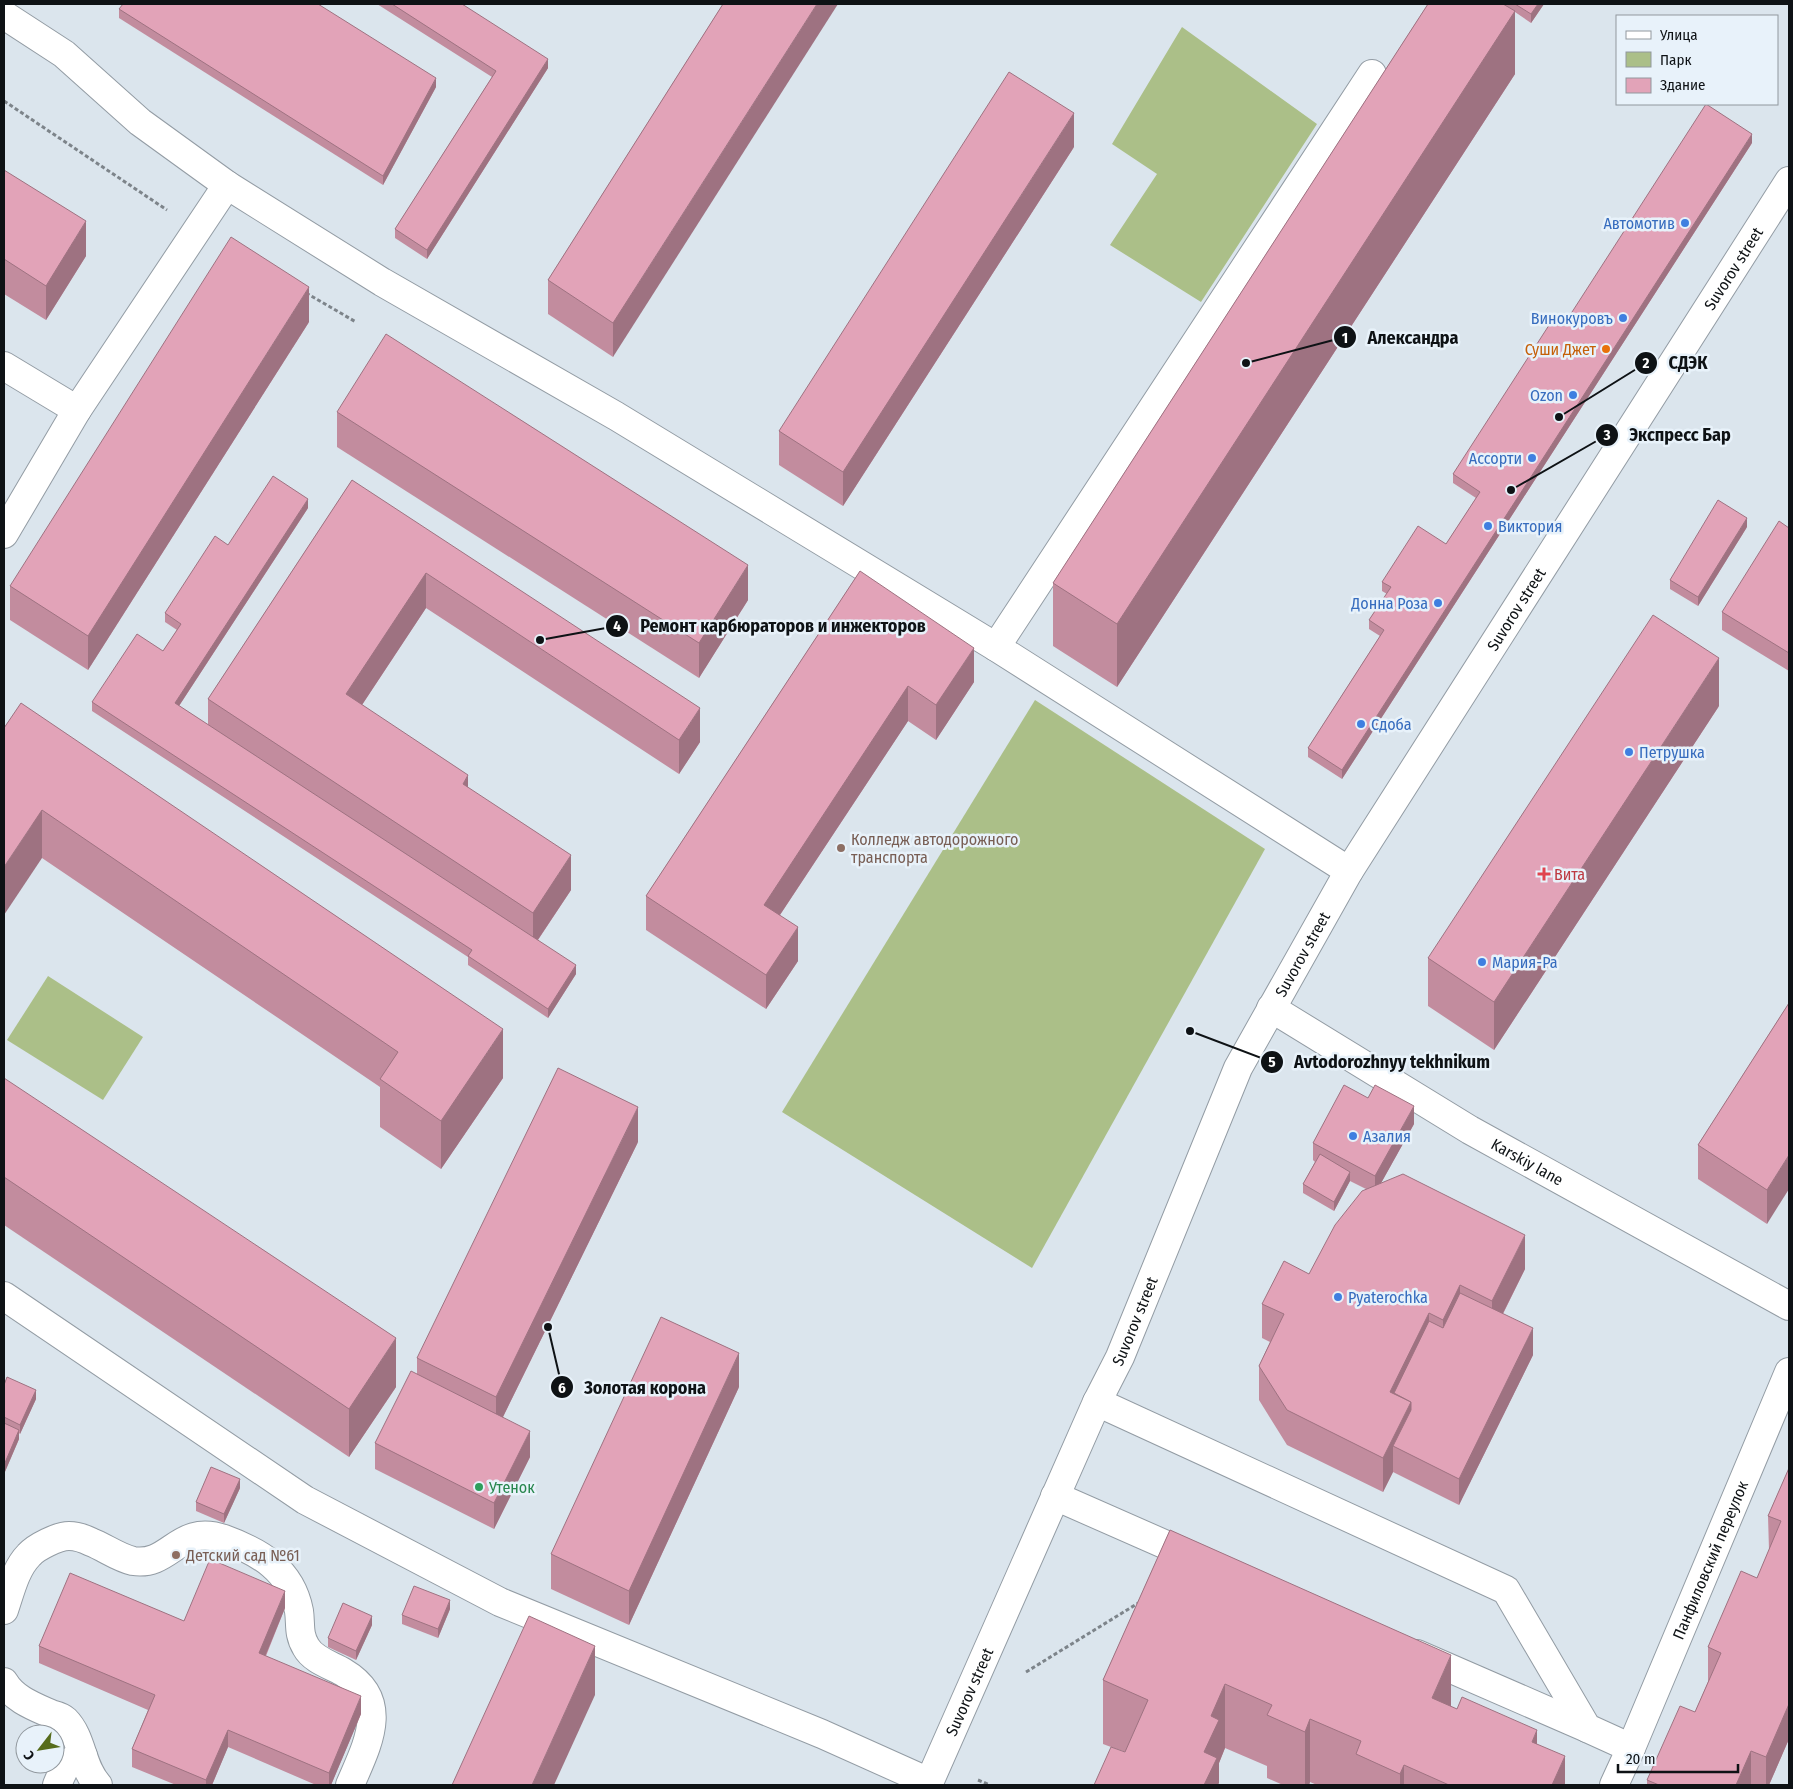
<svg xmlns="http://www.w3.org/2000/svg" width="1793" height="1789" viewBox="0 0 1793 1789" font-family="'Fira Sans Condensed',sans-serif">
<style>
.green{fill:#abbf88}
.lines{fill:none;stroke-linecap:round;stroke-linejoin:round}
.minor-casing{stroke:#939ca4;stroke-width:30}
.path{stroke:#7d848a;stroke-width:3;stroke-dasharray:4 2.5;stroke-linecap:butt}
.minor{stroke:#fff;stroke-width:28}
.wall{fill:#c28c9e}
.shaded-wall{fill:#9e7281}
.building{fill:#e2a3b8;stroke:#9e7281}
.shop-dot{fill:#3f7fe0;stroke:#e8f2fa;stroke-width:2}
.food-dot{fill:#e8710a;stroke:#e8f2fa;stroke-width:2}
.education-dot{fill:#8d6e63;stroke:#e8f2fa;stroke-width:2}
.health-dot{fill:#e0444e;stroke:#e8f2fa;stroke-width:2}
.leisure-dot{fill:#2e9e5b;stroke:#e8f2fa;stroke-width:2}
.labels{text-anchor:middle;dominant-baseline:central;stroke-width:5;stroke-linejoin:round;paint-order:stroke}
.shop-label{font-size:16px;fill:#366cbe;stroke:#e8f2fa;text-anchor:start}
.street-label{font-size:16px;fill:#0e1215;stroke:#e8f2fa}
.food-label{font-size:16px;fill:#c56008;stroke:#e8f2fa;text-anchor:end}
.education-label{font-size:16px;fill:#785e54;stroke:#e8f2fa;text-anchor:start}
.health-label{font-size:16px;fill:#be3a42;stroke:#e8f2fa;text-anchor:start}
.leisure-label{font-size:16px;fill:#27864d;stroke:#e8f2fa;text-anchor:start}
.leader{fill:none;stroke:#0e1215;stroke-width:2}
.callout-dot{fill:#0e1215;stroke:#e8f2fa;stroke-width:2}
.mark-label{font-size:15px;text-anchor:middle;font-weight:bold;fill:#fff}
.callout-label{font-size:18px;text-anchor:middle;font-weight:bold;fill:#0e1215;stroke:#e8f2fa;stroke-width:5;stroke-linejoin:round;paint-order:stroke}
</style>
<rect width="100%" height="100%" fill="#dbe5ed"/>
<g class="green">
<polygon points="1182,27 1317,124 1201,302 1110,245 1157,174 1112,144"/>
<polygon points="1035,700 1265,849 1032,1268 782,1112"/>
<polygon points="48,976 143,1037 103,1100 7,1040"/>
</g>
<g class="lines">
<g class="minor-casing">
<g id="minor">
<polyline points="4,15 64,54 140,122 227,185 382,282 616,416 996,647 1349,871"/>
<polyline points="4,366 77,410"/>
<polyline points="4,534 77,410 227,185"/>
<polyline points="996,647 1372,74"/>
<path id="s1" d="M1271,1008L1470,1130L1789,1306"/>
<polyline points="4,1296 305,1500 500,1602 822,1734 929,1782"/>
<polyline points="1097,1402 1506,1590 1587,1728 1631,1748 1614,1785"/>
<polyline points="1055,1496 1198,1559"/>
<path d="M4,1610C10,1593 15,1569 29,1555C36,1547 58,1536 69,1536C76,1536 85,1539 91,1542C104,1547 119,1558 133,1561C171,1567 178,1523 224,1539C260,1552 291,1570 299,1611C301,1624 298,1634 306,1647C313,1660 331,1665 343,1672C392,1701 367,1745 350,1785"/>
<polyline points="1417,1654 1587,1728"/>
<path d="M4,1682C14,1699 33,1706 51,1714C55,1715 62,1717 65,1720C83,1738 81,1767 98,1785"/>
<path id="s2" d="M1631,1748L1789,1372"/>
<path d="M57,1785C63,1771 66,1760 83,1756"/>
<path id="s3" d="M928,1785L1097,1402L1120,1357L1238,1068L1349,871L1789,181"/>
</g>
</g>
<g class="path">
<polyline points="4,101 167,210"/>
<polyline points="306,293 356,322"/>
<polyline points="1026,1672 1140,1602"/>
<polyline points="978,1780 990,1785"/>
</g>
<use href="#minor" class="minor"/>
</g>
<g class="wall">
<polygon points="377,4 462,4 548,68 427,259 395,238 395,229 492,77"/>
<polygon points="723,4 613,357 548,314 548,280"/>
<polygon points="1428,4 1544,4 1531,23 1515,12 1515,74 1117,687 1053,646 1053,583"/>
<polygon points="119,9 436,87 383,185 119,18"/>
<polygon points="1752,143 1342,779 1308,757 1308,748 1380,636 1369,629 1369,620 1387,594 1382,591 1382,582 1446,544 1476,498 1453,483 1453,474 1563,326"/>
<polygon points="1074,147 843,506 779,465 779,431"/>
<polygon points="4,170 86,256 46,320 4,294"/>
<polygon points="309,322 88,670 10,620 10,586"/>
<polygon points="337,412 748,600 699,678 337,447"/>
<polygon points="352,480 700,742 679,774 426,608 362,705 468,788 571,890 538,940 576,974 548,1018 468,965 468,957 92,711 92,702 163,651 177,630 165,622 165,613 228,545 308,508 179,706 208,725 208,699"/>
<polygon points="1747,527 1698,606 1670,589 1670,580"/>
<polygon points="1789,528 1789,671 1722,630 1722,612"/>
<polygon points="860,571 974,682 936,740 908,721 780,915 798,961 766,1009 646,930 646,896"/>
<polygon points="1719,706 1494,1050 1428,1006 1428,958"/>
<polygon points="4,728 503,1078 441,1169 380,1127 380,1087 42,858"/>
<polygon points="1789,1003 1767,1224 1698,1179 1698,1145"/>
<polygon points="4,1078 396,1387 349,1457 4,1225"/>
<polygon points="1414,1124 1381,1183 1525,1269 1503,1314 1533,1355 1459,1505 1393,1472 1383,1492 1287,1445 1259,1400 1259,1366 1270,1342 1262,1338 1262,1304 1309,1274 1366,1189 1350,1181 1334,1211 1303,1193 1303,1184 1315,1162 1313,1160 1313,1143"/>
<polygon points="638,1142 503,1417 530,1457 494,1529 375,1469 375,1443 417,1374 417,1358"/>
<polygon points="4,1385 36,1399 20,1434 19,1433 19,1439 4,1474"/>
<polygon points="739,1387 629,1625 551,1589 551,1554"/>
<polygon points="1789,1468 1789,1739 1769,1785 1647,1785 1647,1780 1695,1712 1708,1682 1708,1647 1757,1578 1769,1550 1768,1516"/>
<polygon points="240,1488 224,1523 196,1511 196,1502"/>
<polygon points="1170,1530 1451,1707 1537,1744 1565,1785 1317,1785 1310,1782 1309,1785 1283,1785 1267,1778 1267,1766 1225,1748 1219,1763 1219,1783 1111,1747 1103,1744 1103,1680"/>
<polygon points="285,1608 266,1656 361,1714 331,1785 316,1785 228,1747 212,1785 176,1785 132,1767 132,1749 148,1710 39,1663 39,1646 184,1621"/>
<polygon points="450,1609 438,1638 402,1624 402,1615"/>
<polygon points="372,1625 356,1660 328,1647 328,1638"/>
</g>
<g class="shaded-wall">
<polygon points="817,4 838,4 613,357 613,323"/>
<polygon points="1538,4 1544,4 1531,23 1531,14"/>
<polygon points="1515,11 1515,74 1117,687 1117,624"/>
<polygon points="548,59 548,68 427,259 427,250"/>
<polygon points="436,78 436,87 383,185 383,176"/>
<polygon points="1074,113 1074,147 843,506 843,472"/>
<polygon points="1752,134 1752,143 1342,779 1342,770"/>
<polygon points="86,221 86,256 46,320 46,286"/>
<polygon points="309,287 309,322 88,670 88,636"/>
<polygon points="308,499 308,508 175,712 175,703"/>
<polygon points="1747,518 1747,527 1698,606 1698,597"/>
<polygon points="748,565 748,600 699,678 699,643"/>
<polygon points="426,573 426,608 346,729 346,694"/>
<polygon points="974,648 974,682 936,740 936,705"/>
<polygon points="1719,658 1719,706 1494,1050 1494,1002"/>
<polygon points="908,686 908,721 764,939 764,905"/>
<polygon points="700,708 700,742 679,774 679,740"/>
<polygon points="468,775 468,809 463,784"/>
<polygon points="42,810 42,858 4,915 4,867"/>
<polygon points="571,855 571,890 533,947 533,913"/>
<polygon points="798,927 798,961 766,1009 766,975"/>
<polygon points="576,965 576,974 548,1018 548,1009"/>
<polygon points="503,1029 503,1078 441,1169 441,1121"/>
<polygon points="1414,1106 1414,1124 1375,1194 1375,1176"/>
<polygon points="638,1107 638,1142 496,1431 496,1397"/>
<polygon points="1789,1155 1789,1189 1767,1224 1767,1190"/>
<polygon points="1350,1172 1350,1181 1334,1211 1334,1202"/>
<polygon points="1525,1235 1525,1269 1492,1335 1492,1301"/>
<polygon points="1460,1285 1460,1319 1443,1354 1443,1320"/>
<polygon points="1429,1313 1429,1347 1401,1405 1390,1392"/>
<polygon points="1533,1328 1533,1355 1459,1505 1459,1479"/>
<polygon points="396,1338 396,1387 349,1457 349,1409"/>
<polygon points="739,1353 739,1387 629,1625 629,1591"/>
<polygon points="36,1390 36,1399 20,1434 20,1425"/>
<polygon points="1411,1402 1411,1436 1393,1446 1393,1472 1383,1492 1383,1458"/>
<polygon points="19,1430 19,1439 4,1474 4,1465"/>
<polygon points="530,1431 530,1457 494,1529 494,1503"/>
<polygon points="240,1479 240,1488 224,1523 224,1514"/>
<polygon points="285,1591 285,1608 259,1671 259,1653"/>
<polygon points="450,1600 450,1609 438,1638 438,1629"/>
<polygon points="372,1616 372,1625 356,1660 356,1651"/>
<polygon points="595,1646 595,1695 554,1785 532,1785"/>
<polygon points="1451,1655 1451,1718 1432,1698"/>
<polygon points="1225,1684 1225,1748 1219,1763 1219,1783 1218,1785 1204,1785 1204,1752 1211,1716"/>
<polygon points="361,1696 361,1714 331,1785 329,1785 329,1773"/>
<polygon points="1789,1704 1789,1739 1769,1785 1766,1785 1766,1757"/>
<polygon points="1310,1719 1310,1782 1309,1785 1305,1785 1305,1732"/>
<polygon points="228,1730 228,1747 212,1785 206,1785 206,1780"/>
<polygon points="1537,1730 1537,1785 1532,1742"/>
<polygon points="1751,1751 1751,1785 1736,1785"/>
<polygon points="1565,1756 1565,1785 1552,1785"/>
<polygon points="1404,1765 1404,1785 1400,1785 1400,1774"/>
</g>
<g class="building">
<polygon points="123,4 318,4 436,78 383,176 119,9"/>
<polygon points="392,4 462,4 548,59 427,250 395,229 496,71"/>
<polygon points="723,4 817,4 613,323 548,280"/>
<polygon points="1428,4 1503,4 1515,11 1117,624 1053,583"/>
<polygon points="1515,4 1538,4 1531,14"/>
<polygon points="1009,72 1074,113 843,472 779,431"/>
<polygon points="1706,104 1752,134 1342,770 1308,748 1384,630 1369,620 1391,587 1382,582 1418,526 1446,544 1480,492 1453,474 1553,319 1563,326"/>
<polygon points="4,170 86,221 46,286 4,259"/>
<polygon points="231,237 309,287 88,636 10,586"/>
<polygon points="386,334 748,565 699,643 337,412"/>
<polygon points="273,476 308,499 175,703 576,965 548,1009 468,956 472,950 92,702 137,634 163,651 181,624 165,613 215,536 228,545"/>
<polygon points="352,480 700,708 679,740 426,573 346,694 468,775 463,784 571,855 533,913 208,699"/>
<polygon points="1718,500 1747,518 1698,597 1670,580"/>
<polygon points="1779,521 1789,528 1789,653 1722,612"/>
<polygon points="860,571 974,648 936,705 908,686 764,905 798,927 766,975 646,896"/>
<polygon points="1653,615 1719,658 1494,1002 1428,958"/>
<polygon points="21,703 503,1029 441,1121 380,1079 398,1052 42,810 4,867 4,728"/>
<polygon points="1789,1003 1789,1155 1767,1190 1698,1145"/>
<polygon points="558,1068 638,1107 496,1397 417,1358"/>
<polygon points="4,1078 396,1338 349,1409 4,1177"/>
<polygon points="1344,1085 1368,1098 1375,1085 1414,1106 1375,1176 1313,1143"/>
<polygon points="1320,1154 1350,1172 1334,1202 1303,1184"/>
<polygon points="1403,1174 1525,1235 1492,1301 1460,1285 1443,1320 1429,1313 1390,1392 1411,1402 1383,1458 1287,1410 1259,1366 1284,1314 1262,1304 1284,1261 1309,1274 1335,1225 1362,1191"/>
<polygon points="1460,1293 1533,1328 1459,1479 1393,1446 1411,1410 1411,1402 1394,1393 1429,1321 1443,1328"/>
<polygon points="661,1317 739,1353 629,1591 551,1554"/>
<polygon points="411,1371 530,1431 494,1503 375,1443"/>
<polygon points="7,1377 36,1390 20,1425 4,1417 4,1385"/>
<polygon points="4,1423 19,1430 4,1465"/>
<polygon points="211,1467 240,1479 224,1514 196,1502"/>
<polygon points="1789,1468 1789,1704 1766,1757 1751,1751 1736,1785 1659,1785 1647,1780 1680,1706 1695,1712 1721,1653 1708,1647 1741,1571 1757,1578 1781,1521 1768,1516"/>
<polygon points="1170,1530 1451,1655 1432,1698 1457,1709 1462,1697 1537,1730 1532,1742 1565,1756 1552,1785 1449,1785 1404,1765 1400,1774 1356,1754 1361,1741 1310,1719 1305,1732 1267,1715 1272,1705 1225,1684 1211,1716 1219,1720 1204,1752 1217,1758 1204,1785 1094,1785 1111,1747 1125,1752 1148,1700 1103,1680"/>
<polygon points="210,1559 285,1591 259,1653 361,1696 329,1773 228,1730 206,1780 132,1749 155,1695 39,1646 70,1573 184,1621"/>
<polygon points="414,1586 450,1600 438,1629 402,1615"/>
<polygon points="343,1603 372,1616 356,1651 328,1638"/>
<polygon points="529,1616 595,1646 532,1785 452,1785"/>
</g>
<g class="shop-dot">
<circle cx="1685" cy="223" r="5"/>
<circle cx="1623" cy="318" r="5"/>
<circle cx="1573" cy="395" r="5"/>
<circle cx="1532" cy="458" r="5"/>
<circle cx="1488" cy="526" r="5"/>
<circle cx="1438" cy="603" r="5"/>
<circle cx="1361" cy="724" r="5"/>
<circle cx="1629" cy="752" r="5"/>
<circle cx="1482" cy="962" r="5"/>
<circle cx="1353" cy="1136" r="5"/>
<circle cx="1338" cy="1297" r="5"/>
</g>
<circle class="food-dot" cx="1606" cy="349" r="5"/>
<g class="education-dot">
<circle cx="841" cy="848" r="5"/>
<circle cx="176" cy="1555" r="5"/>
</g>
<path class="health-dot" d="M1541.5 866.5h5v5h5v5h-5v5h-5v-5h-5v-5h5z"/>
<circle class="leisure-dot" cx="479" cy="1487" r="5"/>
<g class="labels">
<g class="shop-label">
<text x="1675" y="223" text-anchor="end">Автомотив</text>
<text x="1613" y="318" text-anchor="end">Винокуровъ</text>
<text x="1563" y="395" text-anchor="end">Ozon</text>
<text x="1522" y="458" text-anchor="end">Ассорти</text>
<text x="1498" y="526">Виктория</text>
<text x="1428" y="603" text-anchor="end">Донна Роза</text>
<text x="1371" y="724">Сдоба</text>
<text x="1639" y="752">Петрушка</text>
<text x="1492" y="962">Мария-Ра</text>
<text x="1363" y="1136">Азалия</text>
<text x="1348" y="1297">Pyaterochka</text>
</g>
<g class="street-label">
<text stroke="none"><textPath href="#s3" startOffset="1722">Suvorov street</textPath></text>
<text stroke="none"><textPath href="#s3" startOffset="1318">Suvorov street</textPath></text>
<text stroke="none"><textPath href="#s3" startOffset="912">Suvorov street</textPath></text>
<text stroke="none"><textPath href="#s1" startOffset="299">Karskiy lane</textPath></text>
<text stroke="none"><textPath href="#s3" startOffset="508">Suvorov street</textPath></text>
<text stroke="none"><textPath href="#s2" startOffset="204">Панфиловский переулок</textPath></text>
<text stroke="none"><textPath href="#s3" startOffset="102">Suvorov street</textPath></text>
</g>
<g class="food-label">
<text x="1596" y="349">Суши Джет</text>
</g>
<g class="education-label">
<text x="851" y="839">Колледж автодорожного<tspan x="851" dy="18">транспорта</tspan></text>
<text x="186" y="1555">Детский сад №61</text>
</g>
<g class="health-label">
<text x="1554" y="874">Вита</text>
</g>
<g class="leisure-label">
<text x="489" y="1487">Утенок</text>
</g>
</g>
<path class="leader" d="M1246 363L1345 337M1559 417L1646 363M1511 490L1607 435M540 640L617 626M1190 1031L1272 1062M548 1327L562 1387"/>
<g class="callout-dot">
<circle cx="1246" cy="363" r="5"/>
<circle cx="1559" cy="417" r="5"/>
<circle cx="1511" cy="490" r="5"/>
<circle cx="540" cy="640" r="5"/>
<circle cx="1190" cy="1031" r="5"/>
<circle cx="548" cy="1327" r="5"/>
<circle cx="1345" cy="337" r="12"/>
<circle cx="1646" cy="363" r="12"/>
<circle cx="1607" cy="435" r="12"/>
<circle cx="617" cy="626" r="12"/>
<circle cx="1272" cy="1062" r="12"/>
<circle cx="562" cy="1387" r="12"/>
</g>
<g class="mark-label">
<text x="1345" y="343">1</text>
<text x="1646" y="368">2</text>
<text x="1607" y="440">3</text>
<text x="617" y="631">4</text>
<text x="1272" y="1067">5</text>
<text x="562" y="1393">6</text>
</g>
<g class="callout-label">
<text x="1413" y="344">Александра</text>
<text x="1688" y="369">СДЭК</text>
<text x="1680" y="441">Экспресс Бар</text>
<text x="783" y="632">Ремонт карбюраторов и инжекторов</text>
<text x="1392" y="1068">Avtodorozhnyy tekhnikum</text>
<text x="645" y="1394">Золотая корона</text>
</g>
<rect width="1793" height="1789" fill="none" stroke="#0e1215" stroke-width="10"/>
<rect x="1616" y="15" width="162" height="90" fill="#e8f2fa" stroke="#91989e"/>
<rect x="1626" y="31" width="25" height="8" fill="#ffffff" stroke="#91989e"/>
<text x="1660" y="40" font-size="15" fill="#0e1215">Улица</text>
<rect x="1626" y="52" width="25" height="15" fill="#abbf88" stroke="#91989e"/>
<text x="1660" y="65" font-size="15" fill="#0e1215">Парк</text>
<rect x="1626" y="78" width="25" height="15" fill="#e2a3b8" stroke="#91989e"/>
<text x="1660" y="90" font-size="15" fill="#0e1215">Здание</text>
<g transform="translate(40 1749) rotate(239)"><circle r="24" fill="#e8f2fa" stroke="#91989e"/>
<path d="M0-4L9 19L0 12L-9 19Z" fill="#566c1c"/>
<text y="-8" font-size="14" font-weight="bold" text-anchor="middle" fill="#0e1215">С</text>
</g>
<path d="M1618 1764v8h120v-8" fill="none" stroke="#0e1215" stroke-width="2.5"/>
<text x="1626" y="1764" font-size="15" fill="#0e1215" stroke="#e8f2fa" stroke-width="4" paint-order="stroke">20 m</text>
</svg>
